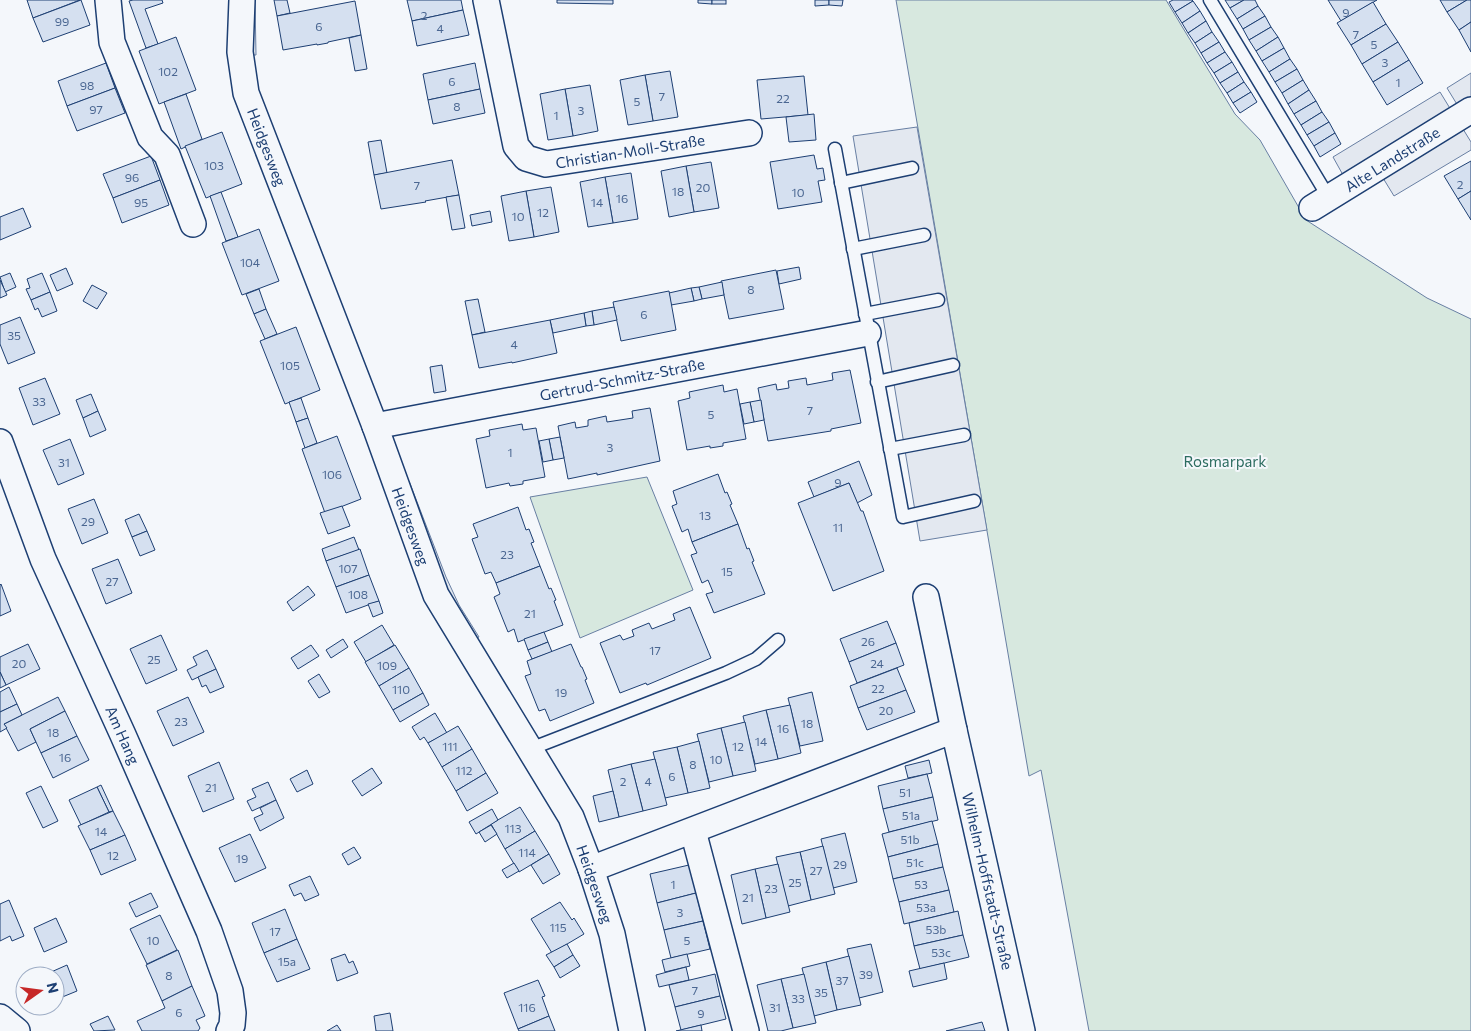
<svg xmlns="http://www.w3.org/2000/svg" width="1471" height="1031" viewBox="0 0 1471 1031" font-family="Commissioner,sans-serif">
<style>
.green{fill:#d7e8df;stroke:#687fa3}
.parking{fill:#e3e8f0;stroke:#687fa3}
.building{fill:#d5e0f0;stroke:#1d3f73}
.lines{fill:none;stroke-linecap:round;stroke-linejoin:round}
.lane-casing{stroke:#1d3f73;stroke-width:15}
.street-casing{stroke:#1d3f73;stroke-width:28}
.lane{stroke:#f4f7fb;stroke-width:12}
.street{stroke:#f4f7fb;stroke-width:25}
.labels{text-anchor:middle;dominant-baseline:central;stroke-width:4;stroke-linejoin:round;paint-order:stroke}
.number-label{font-size:12px;fill:#4b6792}
.street-label{font-size:15px;fill:#1d3f73;stroke:#f4f7fb}
.park-label{font-size:15px;fill:#2c6c60;stroke:#f4f7fb}
</style>
<rect width="100%" height="100%" fill="#f4f7fb"/>
<g class="green">
<polygon points="896,0 1166,0 1235,114 1260,140 1306,220 1427,298 1471,319 1471,1031 1089,1031 1041,770 1029,776"/>
<polygon points="647,477 693,590 580,638 530,497"/>
</g>
<g class="parking">
<polygon points="248,0 255,0 256,55 248,55"/>
<polygon points="1471,73 1471,98 1458,106 1447,88"/>
<polygon points="1440,92 1451,110 1343,175 1333,157"/>
<polygon points="917,127 987,530 920,541 853,136"/>
<polygon points="1463,129 1471,142 1471,150 1394,196 1383,178"/>
<polygon points="409,481 446,577 459,605 479,637 472,641 450,603 402,484"/>
</g>
<g class="building">
<polygon points="27,0 80,0 33,18"/>
<polygon points="81,0 90,25 43,42 33,18"/>
<polygon points="133,0 162,0 163,3 145,9 158,44 146,48 129,1"/>
<polygon points="274,0 287,0 290,13 277,16"/>
<polygon points="407,0 461,0 463,10 412,21"/>
<polygon points="557,0 613,0 613,4 557,3"/>
<polygon points="698,0 712,0 712,4 698,3"/>
<rect x="712" y="0" width="14" height="4"/>
<polygon points="815,0 829,0 829,5 815,6"/>
<polygon points="829,0 843,0 842,6 829,5"/>
<polygon points="1173,0 1192,0 1193,1 1175,12 1169,2"/>
<polygon points="1225,0 1244,0 1230,8"/>
<polygon points="1244,0 1255,0 1258,6 1237,19 1230,8"/>
<polygon points="1328,0 1377,0 1341,21"/>
<polygon points="1440,0 1467,0 1447,12"/>
<polygon points="1467,0 1471,0 1471,22 1459,30 1447,12"/>
<polygon points="355,1 361,35 328,42 328,43 317,45 317,44 283,50 277,16"/>
<polygon points="1193,1 1200,11 1182,23 1175,12"/>
<polygon points="1373,2 1386,24 1351,45 1337,23"/>
<polygon points="1258,6 1265,16 1243,29 1237,19"/>
<polygon points="463,10 469,35 417,46 412,21"/>
<polygon points="1200,11 1206,21 1188,33 1182,23"/>
<polygon points="1265,16 1271,27 1249,40 1243,29"/>
<polygon points="1206,21 1212,32 1195,43 1188,33"/>
<polygon points="1471,22 1471,52 1459,30"/>
<polygon points="1386,24 1398,42 1362,64 1351,45"/>
<polygon points="1271,27 1278,37 1256,51 1249,40"/>
<polygon points="1212,32 1219,42 1201,53 1195,43"/>
<polygon points="361,35 367,69 355,71 349,38"/>
<polygon points="176,37 196,90 159,104 139,51"/>
<polygon points="1278,37 1284,48 1262,61 1256,51"/>
<polygon points="1219,42 1225,52 1207,63 1201,53"/>
<polygon points="1398,42 1409,60 1373,82 1362,64"/>
<polygon points="1284,48 1290,59 1269,72 1262,61"/>
<polygon points="1225,52 1232,62 1214,73 1207,63"/>
<polygon points="1290,59 1297,69 1275,82 1269,72"/>
<polygon points="1409,60 1423,83 1387,105 1373,82"/>
<polygon points="1232,62 1238,72 1220,83 1214,73"/>
<polygon points="106,63 115,88 67,106 58,81"/>
<polygon points="475,63 480,89 428,100 423,74"/>
<polygon points="1297,69 1303,80 1282,93 1275,82"/>
<polygon points="670,71 678,117 653,121 645,75"/>
<polygon points="1238,72 1244,82 1227,93 1220,83"/>
<polygon points="645,75 653,121 628,125 620,80"/>
<polygon points="804,76 808,115 761,119 757,80"/>
<polygon points="1303,80 1309,90 1288,104 1282,93"/>
<polygon points="1244,82 1251,92 1233,103 1227,93"/>
<polygon points="590,85 598,131 573,136 565,89"/>
<polygon points="115,88 125,113 77,131 67,106"/>
<polygon points="480,89 485,113 433,124 428,100"/>
<polygon points="565,89 573,136 548,140 540,94"/>
<polygon points="1309,90 1316,101 1294,114 1288,104"/>
<polygon points="1251,92 1257,102 1240,113 1233,103"/>
<polygon points="186,94 202,139 181,149 164,102"/>
<polygon points="1316,101 1322,112 1301,125 1294,114"/>
<polygon points="1322,112 1329,122 1307,135 1301,125"/>
<polygon points="814,114 816,140 789,142 786,117"/>
<polygon points="1329,122 1335,133 1314,146 1307,135"/>
<polygon points="222,132 242,184 206,198 185,146"/>
<polygon points="1335,133 1341,144 1320,157 1314,146"/>
<polygon points="381,140 387,173 374,175 368,142"/>
<polygon points="814,155 817,169 823,168 825,180 818,181 822,202 778,209 770,162"/>
<polygon points="151,156 160,180 113,198 103,174"/>
<polygon points="452,160 459,195 425,201 426,202 381,209 374,175"/>
<polygon points="1471,161 1471,191 1458,199 1444,176"/>
<polygon points="711,162 719,208 694,212 686,166"/>
<polygon points="686,166 694,212 669,217 661,171"/>
<polygon points="631,173 638,219 613,223 605,177"/>
<polygon points="605,177 613,223 588,227 580,182"/>
<polygon points="160,180 169,205 122,223 113,198"/>
<polygon points="551,187 559,232 534,237 526,191"/>
<polygon points="526,191 534,237 509,241 501,196"/>
<polygon points="1471,191 1471,220 1458,199"/>
<polygon points="221,192 238,237 226,241 210,196"/>
<polygon points="459,195 465,228 452,230 446,197"/>
<polygon points="23,208 31,227 0,240 0,217"/>
<polygon points="490,211 492,222 472,226 470,215"/>
<polygon points="259,229 279,281 242,295 222,243"/>
<polygon points="799,267 801,279 779,284 777,271"/>
<polygon points="66,268 73,284 57,291 50,275"/>
<polygon points="776,270 784,309 729,319 721,281"/>
<polygon points="10,273 16,287 5,292 0,277"/>
<polygon points="42,273 50,292 31,300 26,289 30,288 27,279"/>
<polygon points="0,280 7,295 0,298"/>
<polygon points="722,282 724,295 702,299 699,287"/>
<polygon points="92,285 107,293 97,309 83,301"/>
<polygon points="699,287 702,299 694,301 691,288"/>
<polygon points="691,288 694,301 671,305 669,293"/>
<polygon points="259,289 266,309 254,314 246,294"/>
<polygon points="669,291 676,330 621,341 613,302"/>
<polygon points="50,292 57,311 42,317 38,308 35,310 31,300"/>
<polygon points="478,299 485,332 472,335 465,301"/>
<polygon points="614,307 617,320 594,325 592,311"/>
<polygon points="266,309 277,334 265,339 254,314"/>
<polygon points="592,311 594,325 586,326 584,313"/>
<polygon points="584,313 586,326 553,333 550,320"/>
<polygon points="20,317 35,353 8,364 0,344 0,325"/>
<polygon points="550,320 557,353 512,363 512,362 479,368 472,335"/>
<polygon points="296,327 320,390 285,404 260,341"/>
<polygon points="442,365 446,391 434,393 430,367"/>
<polygon points="850,370 861,423 831,429 831,431 768,441 758,388 776,384 777,390 789,388 788,381 806,378 807,385 833,380 832,373"/>
<polygon points="45,378 60,414 33,425 19,388"/>
<polygon points="723,385 724,392 737,389 746,439 723,443 723,446 710,448 710,446 687,450 678,401 690,398 689,392"/>
<polygon points="91,394 98,411 83,418 76,400"/>
<polygon points="301,398 308,418 296,422 289,402"/>
<polygon points="761,400 764,420 754,422 750,402"/>
<polygon points="750,402 754,422 744,424 740,404"/>
<polygon points="650,408 660,461 597,475 597,473 568,479 558,426 575,422 576,428 588,426 588,420 606,416 607,422 633,418 632,411"/>
<polygon points="98,411 106,430 90,437 83,418"/>
<polygon points="308,418 317,443 305,448 296,422"/>
<polygon points="522,424 523,430 536,428 545,477 523,481 523,484 510,486 509,483 486,488 476,439 490,436 489,430"/>
<polygon points="337,436 361,499 325,513 302,449"/>
<polygon points="560,437 564,458 553,460 549,439"/>
<polygon points="70,439 84,474 58,485 43,450"/>
<polygon points="549,439 553,460 543,462 539,441"/>
<polygon points="859,461 872,495 857,503 849,483 814,497 808,482"/>
<polygon points="718,474 725,493 727,492 732,504 730,505 738,524 692,542 688,529 682,532 672,506 677,504 673,491"/>
<polygon points="849,483 861,511 863,511 884,571 833,591 798,503"/>
<polygon points="94,499 108,533 82,544 68,509"/>
<polygon points="342,506 350,526 328,534 320,513"/>
<polygon points="518,507 526,530 529,529 534,542 531,543 540,566 496,583 491,572 485,574 472,539 478,537 473,524"/>
<polygon points="139,514 147,531 132,537 125,520"/>
<polygon points="738,524 747,549 749,548 754,561 752,562 765,594 714,613 706,594 713,592 708,580 702,583 691,555 697,553 692,542"/>
<polygon points="147,531 155,550 140,556 132,537"/>
<polygon points="354,537 359,550 326,561 322,549"/>
<polygon points="360,549 369,575 336,587 326,561"/>
<polygon points="118,559 132,593 106,604 92,569"/>
<polygon points="540,566 549,589 551,588 556,600 554,601 563,625 518,642 514,629 508,632 494,597 500,594 496,583"/>
<polygon points="369,575 379,601 346,613 336,587"/>
<polygon points="1,584 11,611 0,616 0,585"/>
<polygon points="308,586 315,595 293,611 287,602"/>
<polygon points="379,601 383,613 373,617 368,604"/>
<polygon points="690,607 711,658 647,685 646,683 620,693 600,643 620,635 623,640 634,636 632,630 649,623 652,629 675,620 673,614"/>
<polygon points="887,621 896,643 849,662 840,639"/>
<polygon points="382,625 394,645 366,662 354,642"/>
<polygon points="544,632 548,642 528,650 524,639"/>
<polygon points="161,635 177,670 146,684 130,649"/>
<polygon points="343,639 348,647 331,658 326,650"/>
<polygon points="548,642 552,652 532,659 528,650"/>
<polygon points="896,643 904,665 857,683 849,662"/>
<polygon points="28,644 40,669 6,685 0,672 0,657"/>
<polygon points="571,644 581,667 582,667 587,679 585,680 594,703 550,721 545,709 539,711 525,676 531,674 527,661"/>
<polygon points="311,645 319,656 298,669 291,658"/>
<polygon points="395,645 409,668 379,686 365,662"/>
<polygon points="207,650 216,669 192,680 187,670 197,665 193,657"/>
<polygon points="409,668 423,693 393,710 379,686"/>
<polygon points="897,668 906,690 858,708 850,686"/>
<polygon points="216,669 224,687 210,693 206,685 202,687 198,677"/>
<polygon points="0,672 6,685 0,688"/>
<polygon points="319,674 330,692 319,698 308,681"/>
<polygon points="9,687 17,704 0,712 0,692"/>
<polygon points="906,690 915,712 867,730 858,708"/>
<polygon points="812,692 823,741 800,746 788,698"/>
<polygon points="423,693 429,705 400,722 393,710"/>
<polygon points="58,697 65,711 30,729 36,742 18,751 4,724"/>
<polygon points="188,697 204,732 173,746 157,711"/>
<polygon points="17,704 22,715 4,724 7,728 0,732 0,712"/>
<polygon points="790,705 801,753 778,759 766,710"/>
<polygon points="766,710 778,759 755,764 743,716"/>
<polygon points="65,711 77,736 41,753 30,729"/>
<polygon points="435,713 447,733 428,743 424,737 420,740 412,727"/>
<polygon points="745,722 756,771 733,776 721,728"/>
<polygon points="458,726 472,749 442,767 428,743"/>
<polygon points="721,728 733,776 709,782 697,734"/>
<polygon points="77,736 89,760 53,778 41,753"/>
<polygon points="699,741 710,788 688,793 677,747"/>
<polygon points="677,747 688,793 665,798 653,752"/>
<polygon points="472,749 486,773 456,791 442,767"/>
<polygon points="655,759 667,805 643,811 631,764"/>
<polygon points="929,760 932,773 908,778 905,766"/>
<polygon points="219,762 234,799 203,812 188,776"/>
<polygon points="631,764 643,811 619,817 608,770"/>
<polygon points="372,768 382,783 362,796 352,781"/>
<polygon points="307,770 313,784 297,792 290,779"/>
<polygon points="486,773 498,793 467,811 456,791"/>
<polygon points="927,774 933,797 883,809 878,786"/>
<polygon points="268,782 276,800 252,811 247,801 256,797 252,789"/>
<polygon points="101,785 113,811 109,812 97,787"/>
<polygon points="41,786 58,821 43,828 26,793"/>
<polygon points="97,787 109,812 81,825 69,800"/>
<polygon points="613,791 619,817 599,822 593,796"/>
<polygon points="933,797 938,820 889,832 883,809"/>
<polygon points="276,800 284,818 260,831 254,818 263,814 260,808"/>
<polygon points="520,807 535,831 505,849 491,824"/>
<polygon points="492,809 498,820 476,834 469,822"/>
<polygon points="113,811 125,835 90,850 78,826"/>
<polygon points="932,821 938,844 888,857 882,834"/>
<polygon points="491,825 497,834 485,842 479,832"/>
<polygon points="535,831 549,854 519,872 505,849"/>
<polygon points="845,833 857,882 833,888 821,839"/>
<polygon points="250,834 266,868 235,882 219,848"/>
<polygon points="125,835 136,860 101,875 90,850"/>
<polygon points="938,844 943,867 893,879 888,857"/>
<polygon points="823,846 835,894 811,900 800,852"/>
<polygon points="354,847 361,858 348,865 342,854"/>
<polygon points="800,852 811,900 788,906 776,857"/>
<polygon points="549,854 560,874 543,884 531,865"/>
<polygon points="514,863 519,871 507,878 502,870"/>
<polygon points="778,864 790,912 766,918 755,869"/>
<polygon points="689,865 696,893 657,903 650,874"/>
<polygon points="943,867 949,890 899,902 893,879"/>
<polygon points="755,869 766,918 742,924 731,875"/>
<polygon points="310,876 319,895 305,901 301,893 294,896 289,885"/>
<polygon points="949,890 954,912 904,924 899,902"/>
<polygon points="151,893 158,907 136,917 129,903"/>
<polygon points="696,893 703,921 664,930 657,903"/>
<polygon points="9,900 24,936 12,941 10,936 0,941 0,904"/>
<polygon points="560,902 572,920 574,918 584,934 552,953 531,919"/>
<polygon points="285,909 297,939 264,953 252,923"/>
<polygon points="958,911 963,935 914,946 909,923"/>
<polygon points="160,915 177,950 147,964 130,929"/>
<polygon points="56,918 67,942 44,952 34,928"/>
<polygon points="703,921 710,949 671,958 664,930"/>
<polygon points="963,935 969,957 920,969 914,946"/>
<polygon points="297,939 310,969 277,982 264,953"/>
<polygon points="567,944 573,955 554,967 546,955"/>
<polygon points="871,944 883,992 859,998 847,949"/>
<polygon points="178,950 192,986 162,1001 146,965"/>
<polygon points="345,954 349,963 353,961 358,973 337,981 331,959"/>
<polygon points="687,954 690,966 665,972 662,960"/>
<polygon points="573,955 580,966 560,978 554,967"/>
<polygon points="849,956 861,1005 837,1010 826,962"/>
<polygon points="826,962 837,1010 814,1016 802,968"/>
<polygon points="944,963 947,979 913,987 909,971"/>
<polygon points="67,965 77,991 55,1000 55,976 42,976"/>
<polygon points="686,967 689,980 659,987 656,975"/>
<polygon points="715,974 720,996 675,1007 669,985"/>
<polygon points="804,974 816,1023 793,1028 781,979"/>
<polygon points="781,979 793,1028 781,1031 768,1031 757,985"/>
<polygon points="538,980 545,996 542,997 549,1016 518,1029 504,993"/>
<polygon points="192,986 205,1016 196,1020 200,1028 198,1031 142,1031 137,1021 165,1008 162,1001"/>
<polygon points="720,996 726,1019 681,1030 675,1007"/>
<polygon points="390,1013 393,1031 376,1031 374,1016"/>
<polygon points="108,1016 115,1030 94,1031 90,1024"/>
<polygon points="549,1016 555,1031 519,1031 518,1029"/>
<polygon points="982,1022 985,1031 946,1031"/>
<polygon points="337,1025 341,1031 327,1031"/>
<polygon points="701,1025 702,1031 676,1031"/>
</g>
<g class="lines">
<g class="lane-casing">
<g id="lane">
<polyline points="1210,0 1329,198"/>
<polyline points="835,149 903,517 974,501"/>
<polyline points="841,183 912,168"/>
<polyline points="853,249 924,235"/>
<polyline points="865,314 938,300"/>
<polyline points="877,382 953,365"/>
<polyline points="890,449 964,435"/>
<polyline points="530,749 726,673 756,659 778,640"/>
</g>
</g>
<g class="street-casing">
<g id="street">
<polyline points="108,0 112,42 150,137 167,155 193,224"/>
<polyline points="242,0 240,52 246,93 375,426 436,595 571,817 591,869 612,934 632,1031"/>
<polyline points="486,0 516,146 526,158 546,164 749,133"/>
<polyline points="1312,208 1471,110"/>
<polyline points="375,426 868,333"/>
<polyline points="0,442 43,559 123,735 209,931 230,991 233,1013 232,1025 229,1031"/>
<polyline points="926,597 954,730"/>
<polyline points="693,831 746,1031"/>
<polyline points="591,869 954,730 1022,1031"/>
<polyline points="0,1017 17,1031"/>
</g>
</g>
<use href="#lane" class="lane"/>
<use href="#street" class="street"/>
</g>
<g class="labels">
<g class="number-label">
<text x="1346" y="12">9</text>
<text x="424" y="15">2</text>
<text x="62" y="21">99</text>
<text x="319" y="26">6</text>
<text x="440" y="28">4</text>
<text x="1356" y="34">7</text>
<text x="1374" y="44">5</text>
<text x="1385" y="62">3</text>
<text x="168" y="71">102</text>
<text x="452" y="81">6</text>
<text x="1398" y="82">1</text>
<text x="87" y="85">98</text>
<text x="662" y="96">7</text>
<text x="783" y="98">22</text>
<text x="637" y="101">5</text>
<text x="457" y="106">8</text>
<text x="96" y="109">97</text>
<text x="581" y="110">3</text>
<text x="556" y="115">1</text>
<text x="214" y="165">103</text>
<text x="132" y="177">96</text>
<text x="1460" y="184">2</text>
<text x="417" y="185">7</text>
<text x="703" y="187">20</text>
<text x="678" y="191">18</text>
<text x="798" y="192">10</text>
<text x="622" y="198">16</text>
<text x="141" y="202">95</text>
<text x="597" y="202">14</text>
<text x="543" y="212">12</text>
<text x="518" y="216">10</text>
<text x="250" y="262">104</text>
<text x="751" y="289">8</text>
<text x="644" y="314">6</text>
<text x="14" y="335">35</text>
<text x="514" y="344">4</text>
<text x="290" y="365">105</text>
<text x="39" y="401">33</text>
<text x="810" y="410">7</text>
<text x="711" y="414">5</text>
<text x="610" y="447">3</text>
<text x="510" y="452">1</text>
<text x="64" y="462">31</text>
<text x="332" y="474">106</text>
<text x="838" y="482">9</text>
<text x="705" y="515">13</text>
<text x="88" y="521">29</text>
<text x="838" y="527">11</text>
<text x="507" y="554">23</text>
<text x="348" y="568">107</text>
<text x="727" y="571">15</text>
<text x="112" y="581">27</text>
<text x="358" y="594">108</text>
<text x="530" y="613">21</text>
<text x="868" y="641">26</text>
<text x="655" y="650">17</text>
<text x="154" y="659">25</text>
<text x="19" y="663">20</text>
<text x="877" y="663">24</text>
<text x="387" y="665">109</text>
<text x="878" y="688">22</text>
<text x="401" y="689">110</text>
<text x="561" y="692">19</text>
<text x="886" y="710">20</text>
<text x="181" y="721">23</text>
<text x="807" y="723">18</text>
<text x="783" y="728">16</text>
<text x="53" y="732">18</text>
<text x="761" y="741">14</text>
<text x="450" y="746">111</text>
<text x="738" y="746">12</text>
<text x="65" y="757">16</text>
<text x="716" y="759">10</text>
<text x="693" y="764">8</text>
<text x="464" y="770">112</text>
<text x="672" y="776">6</text>
<text x="623" y="781">2</text>
<text x="648" y="781">4</text>
<text x="211" y="787">21</text>
<text x="905" y="792">51</text>
<text x="911" y="815">51a</text>
<text x="513" y="828">113</text>
<text x="101" y="831">14</text>
<text x="910" y="839">51b</text>
<text x="527" y="852">114</text>
<text x="113" y="855">12</text>
<text x="242" y="858">19</text>
<text x="915" y="862">51c</text>
<text x="840" y="864">29</text>
<text x="816" y="870">27</text>
<text x="795" y="882">25</text>
<text x="673" y="884">1</text>
<text x="921" y="884">53</text>
<text x="771" y="888">23</text>
<text x="748" y="897">21</text>
<text x="926" y="907">53a</text>
<text x="680" y="912">3</text>
<text x="558" y="927">115</text>
<text x="936" y="929">53b</text>
<text x="275" y="931">17</text>
<text x="153" y="940">10</text>
<text x="687" y="940">5</text>
<text x="941" y="952">53c</text>
<text x="287" y="961">15a</text>
<text x="866" y="974">39</text>
<text x="169" y="975">8</text>
<text x="842" y="980">37</text>
<text x="695" y="990">7</text>
<text x="821" y="992">35</text>
<text x="798" y="998">33</text>
<text x="527" y="1007">116</text>
<text x="775" y="1007">31</text>
<text x="179" y="1012">6</text>
<text x="701" y="1013">9</text>
</g>
<g class="street-label">
<text transform="translate(267 147) rotate(69)">Heidgesweg</text>
<text transform="translate(630 151) rotate(-9)">Christian-Moll-Straße</text>
<text transform="translate(1392 159) rotate(-32)">Alte Landstraße</text>
<text transform="translate(622 379) rotate(-11)">Gertrud-Schmitz-Straße</text>
<text transform="translate(411 526) rotate(70)">Heidgesweg</text>
<text transform="translate(123 735) rotate(66)">Am Hang</text>
<text transform="translate(988 881) rotate(77)">Wilhelm-Hoffstadt-Straße</text>
<text transform="translate(595 884) rotate(71)">Heidgesweg</text>
</g>
<g class="park-label">
<text x="1225" y="461">Rosmarpark</text>
</g>
</g>
<g transform="translate(40 991) rotate(76)"><circle r="24" fill="#f4f7fb" stroke="#9eadc5"/>
<path d="M0-4L9 19L0 12L-9 19Z" fill="#c62828"/>
<text y="-8" font-size="14" font-weight="bold" text-anchor="middle" fill="#1d3f73">N</text>
</g>
</svg>
